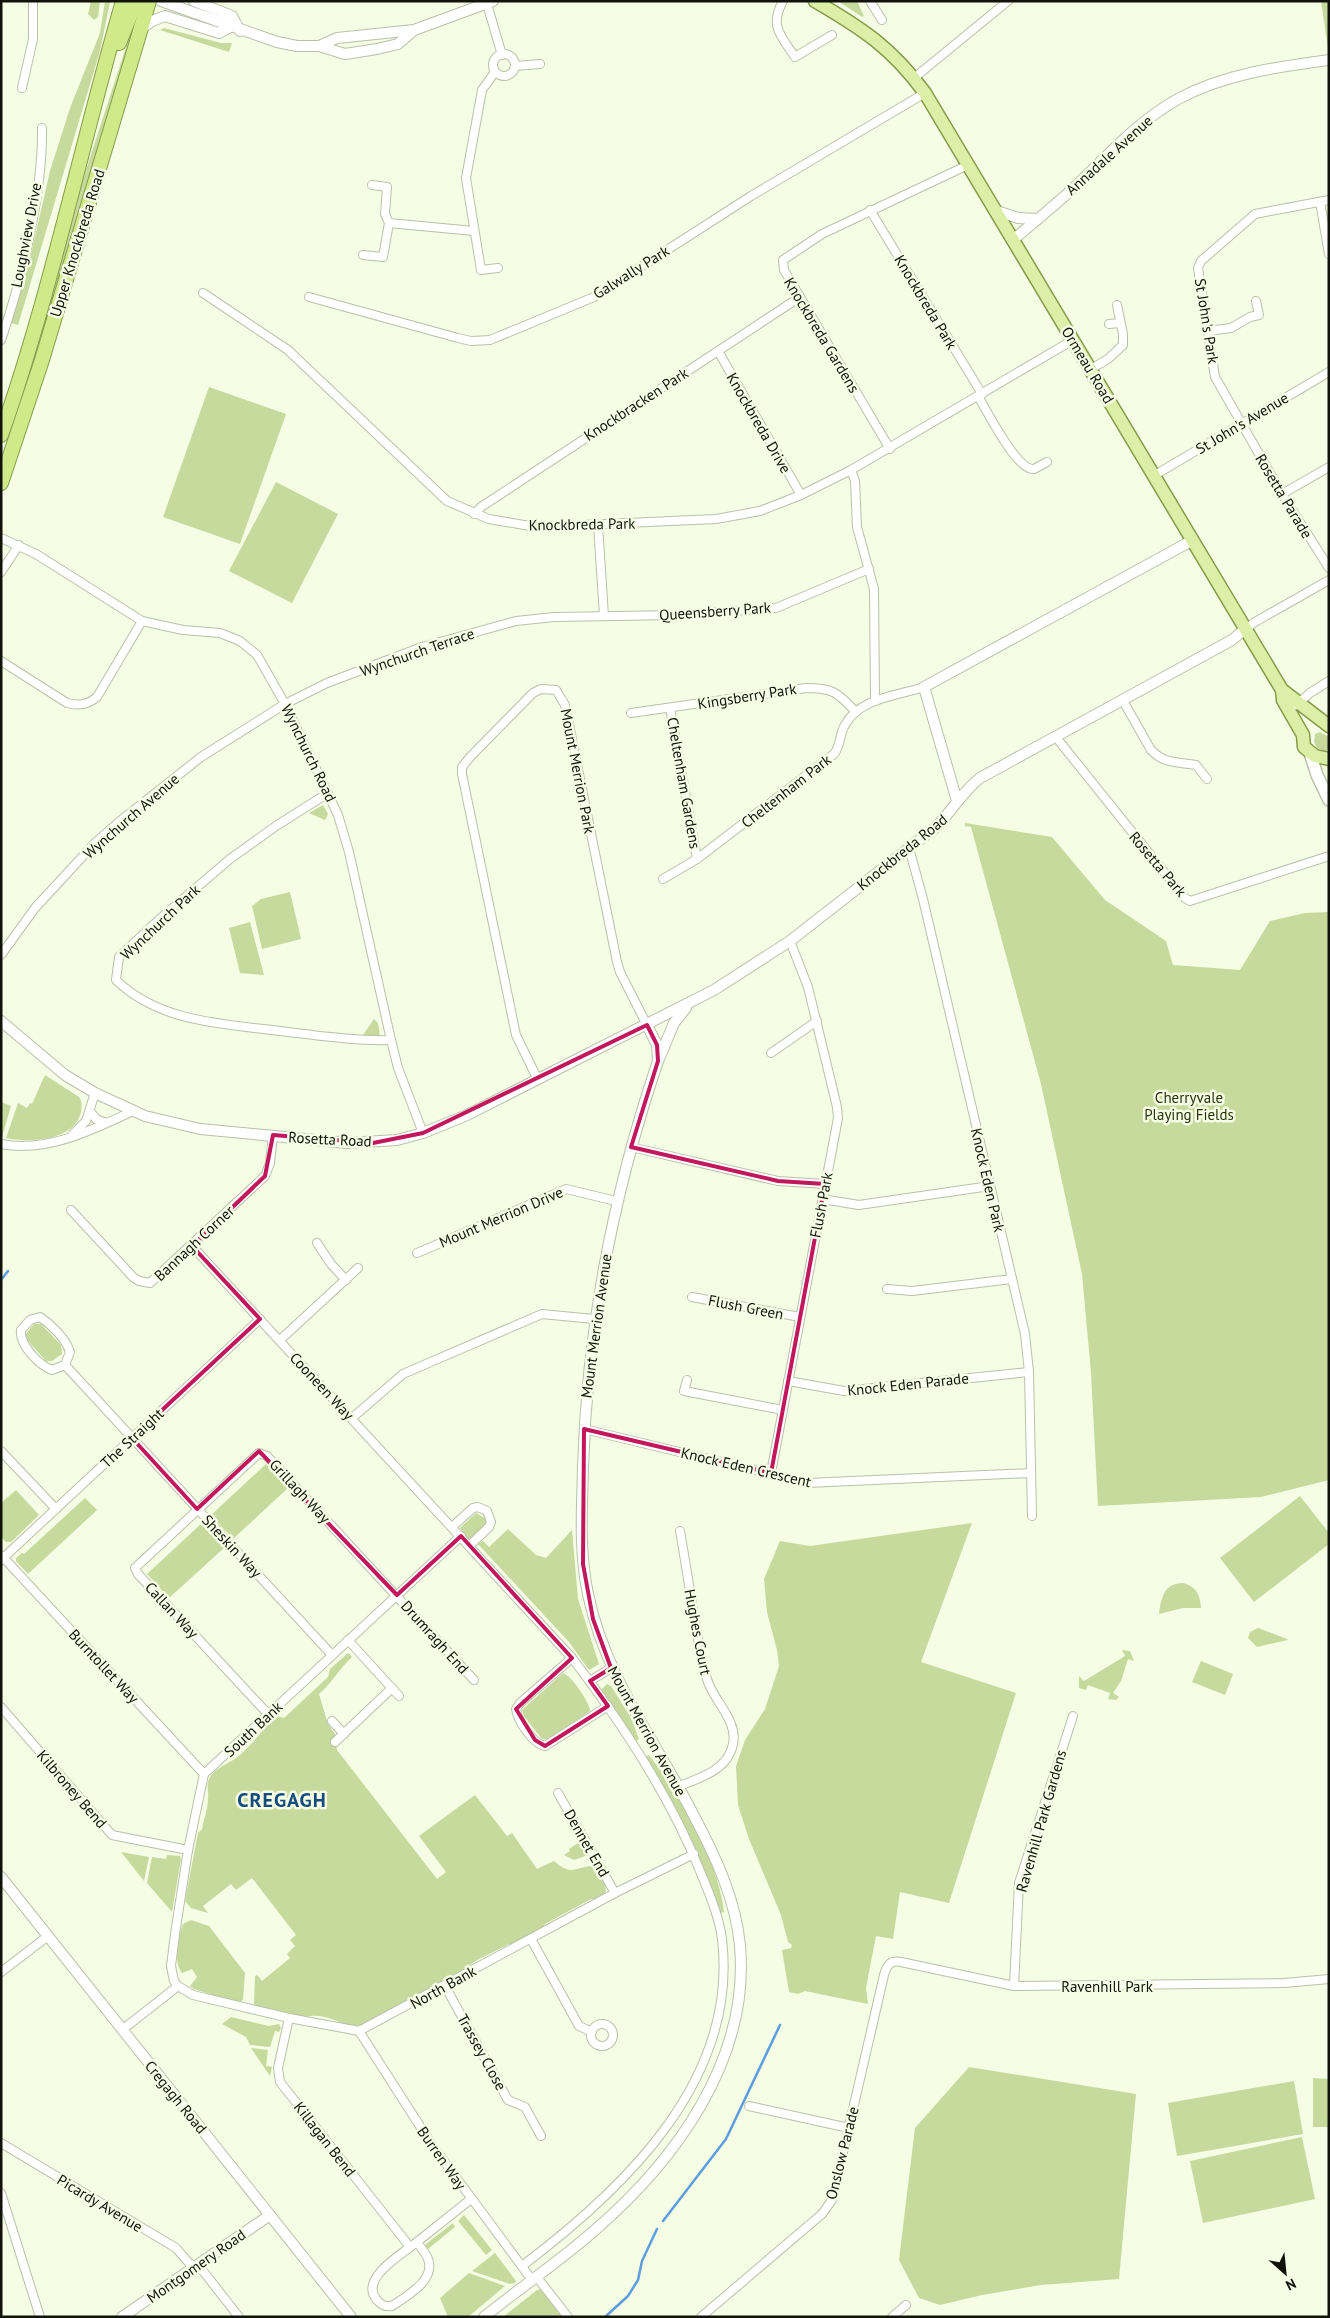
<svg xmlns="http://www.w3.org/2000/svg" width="1330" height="2318" viewBox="0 0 1330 2318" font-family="'PT Sans',sans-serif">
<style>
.green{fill:#c6da9d}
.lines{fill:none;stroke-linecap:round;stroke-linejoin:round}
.stream{stroke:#5c9edf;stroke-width:2.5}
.minor-casing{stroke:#b9c1a9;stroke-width:10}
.tertiary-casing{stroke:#b9c1a9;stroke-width:12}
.secondary-casing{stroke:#b9c1a9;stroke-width:14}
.primary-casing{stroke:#859c4b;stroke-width:15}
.trunk-casing{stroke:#859c4b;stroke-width:16}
.minor{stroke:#fff;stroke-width:8}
.tertiary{stroke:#fff;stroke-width:10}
.secondary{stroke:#fff;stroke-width:11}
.primary{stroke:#dcefa7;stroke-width:12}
.trunk{stroke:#d0ea8a;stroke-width:14}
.marked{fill:none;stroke:#c2185b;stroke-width:4;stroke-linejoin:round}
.labels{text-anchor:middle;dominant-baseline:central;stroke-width:5;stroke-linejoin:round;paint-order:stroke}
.street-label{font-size:15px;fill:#11130b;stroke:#f5fde4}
.park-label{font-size:15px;fill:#28320c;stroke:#f5fde4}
.district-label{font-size:20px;font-weight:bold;letter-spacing:1px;fill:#144c7e;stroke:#f5fde4}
</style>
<rect width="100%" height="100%" fill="#f5fde4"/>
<g class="green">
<polygon points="91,1 100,1 98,17 94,20 88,14"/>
<polygon points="105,1 110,2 100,51 18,325 11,323 31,254 50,171 70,108 100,33"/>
<polygon points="838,1 857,1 864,16 862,17"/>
<polygon points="1321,1 1329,1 1329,48 1328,48"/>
<polygon points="139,7 141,9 43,335 38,333 72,213"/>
<polygon points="164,28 221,43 232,43 229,52 160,30"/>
<polygon points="37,338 43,340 10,435 8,434"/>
<polygon points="209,387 286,414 240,544 163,517"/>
<polygon points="276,482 338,514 292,603 229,571"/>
<polygon points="1320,732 1329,737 1329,749 1325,751 1317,748 1314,742 1315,734"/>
<polygon points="323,805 328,814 325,820 309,813"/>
<polygon points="965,823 1052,837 1105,900 1166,941 1173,965 1240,970 1270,921 1305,913 1329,912 1329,1480 1261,1497 1098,1506 1091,1373 1082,1274 1041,1084 971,827 965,826"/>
<polygon points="290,892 301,939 262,949 252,906 261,899"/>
<polygon points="250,922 264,975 240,973 229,928"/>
<polygon points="374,1019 378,1023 380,1036 363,1035"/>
<path d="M45,1075L79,1097C82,1101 82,1106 81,1112C75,1141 29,1143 6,1138L18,1103L27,1108L30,1103L32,1104Z"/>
<polygon points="1,1102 11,1106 2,1137 1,1137"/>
<polygon points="34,1324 41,1324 61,1345 62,1354 52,1361 46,1361 27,1340 25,1335"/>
<polygon points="266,1464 288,1488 233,1539 211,1515"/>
<polygon points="16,1490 39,1515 11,1542 6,1542 1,1537 1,1503"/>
<polygon points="1300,1496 1329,1533 1329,1544 1254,1602 1220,1558"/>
<polygon points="85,1498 97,1510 28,1574 16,1561 16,1558 22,1553 24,1554"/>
<polygon points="476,1513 486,1519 486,1526 473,1538 468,1539 460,1528"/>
<polygon points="202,1523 224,1548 169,1598 147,1574"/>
<polygon points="972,1523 921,1662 1016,1693 949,1903 900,1892 893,1939 876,1936 866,1988 868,2004 805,1991 798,1994 789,1992 782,1950 791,1948 792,1945 788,1942 781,1915 749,1839 738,1805 736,1766 745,1740 765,1709 779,1666 777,1650 767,1612 764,1579 780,1541 810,1546"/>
<polygon points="508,1529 536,1555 546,1558 572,1530 578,1599 599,1664 589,1670 569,1642 478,1544 483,1541 489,1547"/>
<path d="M1183,1583C1197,1587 1200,1595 1201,1608H1183L1159,1614C1161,1598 1164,1583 1183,1583Z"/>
<polygon points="1258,1628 1287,1639 1288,1640 1257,1647 1248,1638 1250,1632"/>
<polygon points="1122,1650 1130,1651 1134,1661 1128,1659 1121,1681 1113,1693 1119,1697 1116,1700 1108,1699 1110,1693 1088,1685 1086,1690 1079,1688 1079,1676 1084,1681 1125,1656"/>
<path d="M348,1653L352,1657C339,1669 332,1683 319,1694L328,1724L335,1734L337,1750L437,1879L446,1872L419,1836L475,1795L507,1836L512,1833L537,1869L554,1861C570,1875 572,1869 590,1866C599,1869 606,1881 606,1891L597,1900L591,1899L545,1924C540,1935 521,1944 509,1944C495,1952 477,1958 465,1969C453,1978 441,1991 425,1990L376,2017L373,2023L348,2027C337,2019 315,2012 303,2018L257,2007L254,2004L255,1976L257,1975L262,1981L290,1958L287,1954L295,1946L290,1940L296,1935L252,1878L236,1890L231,1884L203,1906L208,1913L191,1908L185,1901L198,1833L202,1829C204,1819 208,1808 208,1798C209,1791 206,1786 209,1779C214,1768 228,1764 236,1758C253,1745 262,1729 277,1716L284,1718L328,1677L330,1669Z"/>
<polygon points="1201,1661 1233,1674 1225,1695 1192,1682"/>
<path d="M563,1673C571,1675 590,1703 590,1711L549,1739H542L524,1716L522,1710Z"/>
<polygon points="607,1684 611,1686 631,1718 639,1739 636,1741 602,1692 602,1689"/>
<path d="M649,1755C679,1794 719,1862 724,1912L720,1913L688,1833L645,1757Z"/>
<polygon points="581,1841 586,1851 585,1856 574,1860 564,1855 570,1851 569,1849"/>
<polygon points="121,1852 149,1857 144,1881"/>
<polygon points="167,1855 180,1856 181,1859 172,1912 147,1883 152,1857 166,1859"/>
<path d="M191,1920L209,1926L245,1973L243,2000L238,2003L194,1989L190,1986L197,1977L192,1969L182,1973C173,1961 178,1937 183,1924Z"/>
<polygon points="231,2017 269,2026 279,2024 281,2028 279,2032 275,2031 270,2047 250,2045 246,2037 222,2024"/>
<polygon points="251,2048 268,2050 266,2066 272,2067 270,2076"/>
<polygon points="969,2067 1136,2094 1119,2279 1041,2285 982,2295 940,2305 919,2298 899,2260 915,2128"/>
<polygon points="1313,2078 1329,2079 1329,2127 1313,2127"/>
<polygon points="1294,2081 1303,2134 1177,2156 1168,2103"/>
<polygon points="1302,2137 1315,2199 1203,2223 1190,2161"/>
<polygon points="464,2215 492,2250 486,2255 458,2221"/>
<polygon points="453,2223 455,2227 428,2249 426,2247 426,2244"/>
<polygon points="495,2253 516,2281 515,2283 510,2284 472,2271"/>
<polygon points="469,2273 505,2286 468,2317 448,2317 440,2298"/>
<polygon points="541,2289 562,2317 503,2317 537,2290"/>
</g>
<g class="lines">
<g class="stream">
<polyline points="1,1280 8,1271"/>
<polyline points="663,2221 726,2139 780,2025"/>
<polyline points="605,2317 628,2296 638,2280 642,2261 657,2229"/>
</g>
<g class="minor-casing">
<g id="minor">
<path d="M783,1C769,26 781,36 795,57L832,35"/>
<polyline points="870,1 882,20"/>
<polyline points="487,4 502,55"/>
<circle cx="504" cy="65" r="11"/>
<polyline points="515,66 540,64"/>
<polyline points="495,72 482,90 466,178 481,270 498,268"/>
<polyline points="914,78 1008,1"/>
<polyline points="22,88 33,39 33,1"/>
<polyline points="372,185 387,187 385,214 389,223 474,231"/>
<polyline points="1329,200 1255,214 1201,261 1198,268 1215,377 1282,494 1329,568"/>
<polyline points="1320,202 1329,254"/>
<polyline points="870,210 982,394"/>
<polyline points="363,255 383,257 389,223"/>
<polyline points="203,293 288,350 447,501 489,519 536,527 716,519 760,511 801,495 851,470 1073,340"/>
<polyline points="309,297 458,338 471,341 490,340 594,297 751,196 925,93"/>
<polyline points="1109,324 1120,323"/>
<polyline points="1208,331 1231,328 1250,317 1259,315 1256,301"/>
<path d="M1,340C22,279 43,192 42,128"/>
<polyline points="718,351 801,495"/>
<polyline points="1091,369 1108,359 1123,345 1123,334 1117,305"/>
<path d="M978,396C987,411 1017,471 1034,469L1047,462"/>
<polyline points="890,449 784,270 783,260 822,234 968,165"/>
<polyline points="851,470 855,481 857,527 874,589 875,701"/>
<polyline points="1155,475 1329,372"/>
<polyline points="1282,494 1329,467"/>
<polyline points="474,514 481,507 800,297"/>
<polyline points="598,525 604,616"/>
<polyline points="1,538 36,554 142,621 183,630 220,633 240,641 257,655 285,704 338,815 349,852 391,1040 398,1068 423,1133"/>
<polyline points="1,572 19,545"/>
<polyline points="1245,629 1255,622 1329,580"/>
<path d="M1,661L67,703C79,706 87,705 97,697L142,621"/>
<path d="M1122,699L1151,750C1164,764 1178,762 1196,765L1207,779"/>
<polyline points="1296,705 1310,693 1329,681"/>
<polyline points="670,708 697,859"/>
<path d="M631,713L806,688C833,688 837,692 856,712"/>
<polyline points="1055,736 1185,898 1190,901 1329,856"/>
<path d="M328,793L276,826L230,859L162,917L119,957L116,980C161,1024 229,1024 288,1032C322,1036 357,1041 391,1040"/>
<polyline points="909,848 923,899 1025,1334 1029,1372 1032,1516"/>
<path d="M663,879L697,859L834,754C841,746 839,734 845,725C859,698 897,696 924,687"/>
<polyline points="1,955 35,908 96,842 119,822 201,757 285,704 327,683 422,647 516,621 554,617 677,615 776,608 869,569"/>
<polyline points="771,1053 817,1021"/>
<polyline points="538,1080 516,1035 462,774 462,767 471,756 533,693 541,689 556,690 565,705 617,962 620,972 647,1025"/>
<polyline points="90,1111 96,1119 106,1123"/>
<polyline points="73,1134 86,1121 95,1093"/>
<path d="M1,1144C46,1153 93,1130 133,1111"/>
<polyline points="631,1147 778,1181 825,1184"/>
<polyline points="822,1199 859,1205 990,1186"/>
<polyline points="71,1210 133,1277 139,1281 150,1283 265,1176 270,1163 273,1135"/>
<polyline points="317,1243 331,1264 346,1280"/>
<path d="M192,1246L572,1658C622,1723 669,1794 700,1871C709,1893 719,1916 722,1939C739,2080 624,2189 522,2266"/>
<polyline points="417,1253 566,1189 616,1201"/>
<polyline points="887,1289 912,1291 1012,1279"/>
<polyline points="692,1297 800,1317"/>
<polyline points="280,1340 358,1268"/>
<path d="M65,1365L70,1352C66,1339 52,1325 40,1317L30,1320L21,1330C19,1345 39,1365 52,1370L65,1365L332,1655"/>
<polyline points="687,1380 684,1391 783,1410"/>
<polyline points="788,1381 844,1391 1029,1372"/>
<polyline points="352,1418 403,1374 542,1314 594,1319"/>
<polyline points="584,1429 808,1483 1031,1473"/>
<polyline points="1,1451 56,1509"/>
<polyline points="771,1473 838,1118 837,1107 808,987 790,941"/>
<polyline points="452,1527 473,1508 478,1507 487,1511 491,1522 489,1527 470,1545"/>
<polyline points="461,1536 204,1774 188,1850 175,1934 171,1966 174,1981 178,1986 193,1995 289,2018 359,2031 615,1893 694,1854"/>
<polyline points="2,1556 204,1774"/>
<polyline points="1,1560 260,1319"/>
<polyline points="348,1640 399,1696"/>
<path d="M572,1658L520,1703L516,1709C518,1721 532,1743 545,1746L608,1706"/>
<polyline points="590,1681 611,1668"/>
<polyline points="1,1707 112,1835 188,1850"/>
<polyline points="268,1714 138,1574 135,1568 259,1453 267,1456 474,1680"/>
<polyline points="332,1721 344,1734"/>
<polyline points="335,1742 392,1688"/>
<path d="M679,1786C700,1778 728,1770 733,1744C738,1721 715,1702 708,1682C702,1666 700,1650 697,1633C691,1599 686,1565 680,1531"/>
<polyline points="558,1793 615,1893"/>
<polyline points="531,1939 579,2026 592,2032"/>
<polyline points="1,1972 48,1936"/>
<polyline points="445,1986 508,2100 525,2107 541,2136"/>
<polyline points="1014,1986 1019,1883 1073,1716"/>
<polyline points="289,2018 278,2068 280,2082 410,2247"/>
<circle cx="602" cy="2035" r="11"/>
<polyline points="122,2030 178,1986"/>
<polyline points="359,2031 432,2145 532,2280"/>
<polyline points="749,2106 849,2128"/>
<polyline points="1,2143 176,2248 189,2263 203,2271 239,2317"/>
<polyline points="1,2193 40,2317"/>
<path d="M417,2242C420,2247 426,2253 428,2259C436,2280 407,2296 392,2306C385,2307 381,2305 376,2299C360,2278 402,2254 417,2242L471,2199"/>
<polyline points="536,2276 568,2317"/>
<path d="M701,2317L822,2214L832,2200L884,1975C887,1965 890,1960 901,1962L1014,1986L1284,1983L1329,1979"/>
<polyline points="892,2317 906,2305"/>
</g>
</g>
<g class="tertiary-casing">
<g id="tertiary">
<polyline points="161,1 277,42 297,46 319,46 345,54 377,49 398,44 414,30 493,1"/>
<polyline points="194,1 232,16 240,31"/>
<polyline points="141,29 152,21 165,16 219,33 230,27"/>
<polyline points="319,46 337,38 414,30"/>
<polyline points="994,210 1018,218 1038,219"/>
<path d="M1013,240C1035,221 1058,203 1079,183C1110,153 1140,120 1178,99C1224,74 1277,67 1329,60"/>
<polyline points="957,801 924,687 1193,540"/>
<path d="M1,1021L65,1075L95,1093L145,1116L200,1129L347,1143L397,1140L423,1133L467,1115L714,990L790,941L936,827C952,811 962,792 980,778L1232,640L1245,629"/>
<polyline points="659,1059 674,1023 686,1008"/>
<polyline points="1,1877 351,2317"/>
<polyline points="122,2317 270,2215"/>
<path d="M484,2317C521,2287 560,2261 595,2230C676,2160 750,2059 740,1946C736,1900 715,1855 693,1814C655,1740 605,1677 588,1594C579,1552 582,1509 583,1467C587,1328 613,1194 658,1061L657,1045L647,1025"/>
</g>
</g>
<g class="secondary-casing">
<polyline id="secondary" points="1310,753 1317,775 1329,800"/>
</g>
<g class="primary-casing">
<g id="primary">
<path d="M815,1C863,29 892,48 925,93L1282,690L1283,700L1303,735L1304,747L1315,756L1329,759"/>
<polyline points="1282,690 1329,726"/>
</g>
</g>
<g class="trunk-casing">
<g id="trunk">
<polyline points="119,43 136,1"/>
<path d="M1,435C51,293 81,145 123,1"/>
<polyline points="1,483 42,360 149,1"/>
</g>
</g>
<use href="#minor" class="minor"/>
<use href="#tertiary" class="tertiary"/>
<use href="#secondary" class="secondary"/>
<use href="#primary" class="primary"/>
<use href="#trunk" class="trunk"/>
</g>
<path class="marked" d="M647,1025L657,1045L658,1061L631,1147L778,1181L825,1184L771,1473L584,1429L583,1564L593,1619L611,1668L590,1681L608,1706L545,1746L535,1740L516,1709L572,1658L461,1536L397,1595L259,1451L197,1509L132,1438L260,1319L192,1246L265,1176L273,1135L373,1143L423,1133Z"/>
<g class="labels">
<g class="street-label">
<text transform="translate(1109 155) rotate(-42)">Annadale Avenue</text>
<text transform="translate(26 235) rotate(-79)">Loughview Drive</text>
<text transform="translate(77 243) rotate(-73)">Upper Knockbreda Road</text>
<text transform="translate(631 272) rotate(-32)">Galwally Park</text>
<text transform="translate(926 302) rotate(59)">Knockbreda Park</text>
<text transform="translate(1207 321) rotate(81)">St John's Park</text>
<text transform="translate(822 335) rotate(59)">Knockbreda Gardens</text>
<text transform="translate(1088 365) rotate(59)">Ormeau Road</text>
<text transform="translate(636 404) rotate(-33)">Knockbracken Park</text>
<text transform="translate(759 423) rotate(60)">Knockbreda Drive</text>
<text transform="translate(1242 423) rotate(-31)">St John's Avenue</text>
<text transform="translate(1284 496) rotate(59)">Rosetta Parade</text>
<text transform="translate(582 524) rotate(-1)">Knockbreda Park</text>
<text transform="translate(715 611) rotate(-4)">Queensberry Park</text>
<text transform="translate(417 652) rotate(-19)">Wynchurch Terrace</text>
<text transform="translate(747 696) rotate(-9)">Kingsberry Park</text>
<text transform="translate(309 753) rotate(64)">Wynchurch Road</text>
<text transform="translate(578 771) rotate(79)">Mount Merrion Park</text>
<text transform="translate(684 783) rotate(80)">Cheltenham Gardens</text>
<text transform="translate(786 791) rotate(-38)">Cheltenham Park</text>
<text transform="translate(131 816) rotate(-41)">Wynchurch Avenue</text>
<text transform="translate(902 852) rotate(-39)">Knockbreda Road</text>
<text transform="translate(1158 864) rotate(50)">Rosetta Park</text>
<text transform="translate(160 922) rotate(-43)">Wynchurch Park</text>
<text transform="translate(330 1139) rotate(3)">Rosetta Road</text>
<text transform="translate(988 1180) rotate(77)">Knock Eden Park</text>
<text transform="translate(821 1205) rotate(-79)">Flush Park</text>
<text transform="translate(501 1217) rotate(-23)">Mount Merrion Drive</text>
<text transform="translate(194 1243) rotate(-43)">Bannagh Corner</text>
<text transform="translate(746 1307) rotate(11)">Flush Green</text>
<text transform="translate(596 1326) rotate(-82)">Mount Merrion Avenue</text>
<text transform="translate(908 1384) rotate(-6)">Knock Eden Parade</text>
<text transform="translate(322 1386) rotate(47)">Cooneen Way</text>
<text transform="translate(132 1438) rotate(-43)">The Straight</text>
<text transform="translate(746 1467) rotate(13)">Knock Eden Crescent</text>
<text transform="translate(300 1491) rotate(47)">Grillagh Way</text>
<text transform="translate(232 1546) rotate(47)">Sheskin Way</text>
<text transform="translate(172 1610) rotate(47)">Callan Way</text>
<text transform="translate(698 1632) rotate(79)">Hughes Court</text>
<text transform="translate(435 1637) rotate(48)">Drumragh End</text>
<text transform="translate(104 1666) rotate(47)">Burntollet Way</text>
<text transform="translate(253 1729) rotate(-43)">South Bank</text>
<text transform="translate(647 1731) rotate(61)">Mount Merrion Avenue</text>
<text transform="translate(72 1789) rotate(49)">Kilbroney Bend</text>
<text transform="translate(1041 1821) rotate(-74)">Ravenhill Park Gardens</text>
<text transform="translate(587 1843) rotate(60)">Dennet End</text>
<text x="1107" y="1986">Ravenhill Park</text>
<text transform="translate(443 1987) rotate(-29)">North Bank</text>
<text transform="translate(482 2052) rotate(61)">Trassey Close</text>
<text transform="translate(176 2097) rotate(51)">Cregagh Road</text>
<text transform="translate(325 2139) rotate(52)">Killagan Bend</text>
<text transform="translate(842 2153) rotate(-76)">Onslow Parade</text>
<text transform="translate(442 2158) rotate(55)">Burren Way</text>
<text transform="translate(100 2203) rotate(31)">Picardy Avenue</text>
<text transform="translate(196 2266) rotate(-35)">Montgomery Road</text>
</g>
<g class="park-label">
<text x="1189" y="1097">Cherryvale<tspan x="1189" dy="17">Playing Fields</tspan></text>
</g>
<g class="district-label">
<text x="282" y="1800">CREGAGH</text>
</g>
</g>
<rect width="1330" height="2318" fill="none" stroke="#11130b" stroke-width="5"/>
<g transform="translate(1285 2273) rotate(153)" stroke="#f5fde4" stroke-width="4" paint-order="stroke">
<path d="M0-4L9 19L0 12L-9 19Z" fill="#11130b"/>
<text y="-8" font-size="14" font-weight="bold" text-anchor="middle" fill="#11130b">N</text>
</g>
</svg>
